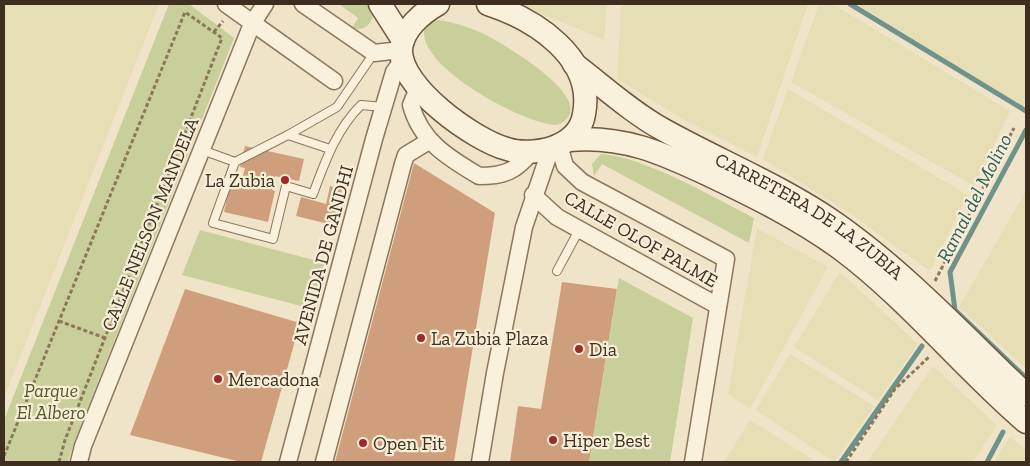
<svg xmlns="http://www.w3.org/2000/svg" width="1030" height="466" viewBox="0 0 1030 466" font-family="'Zilla Slab',serif">
<style>
.farmland{fill:#e6deb5}
.green{fill:#c9cf9b}
.lines{fill:none;stroke-linecap:round;stroke-linejoin:round}
.stream{stroke:#6f938a;stroke-width:5}
.building{fill:#cf9f7d}
.lane-casing{stroke:#8d765c;stroke-width:10}
.street-casing{stroke:#8d765c;stroke-width:19}
.secondary-casing{stroke:#6f573f;stroke-width:25}
.path{stroke:#8d765c;stroke-width:3;stroke-dasharray:4 2.5;stroke-linecap:butt}
.lane{stroke:#faf1dc;stroke-width:8}
.street{stroke:#faf1dc;stroke-width:16}
.secondary{stroke:#faf1dc;stroke-width:22}
.poi-dot{fill:#9e2a2b;stroke:#f7eed8;stroke-width:2}
.labels{text-anchor:middle;dominant-baseline:central;stroke-width:4.5;stroke-linejoin:round;paint-order:stroke}
.poi-label{font-size:19px;fill:#3d2e20;stroke:#f7eed8;text-anchor:start}
.street-label{font-size:19px;fill:#3d2e20;stroke:#f7eed8}
.park-label{font-size:19px;font-style:italic;fill:#4d5a26;stroke:#f7eed8}
.water-label{font-size:20px;font-style:italic;fill:#2f5d5a;stroke:#f7eed8}
</style>
<rect width="100%" height="100%" fill="#f0e4c8"/>
<g class="farmland">
<polygon points="4,4 159,4 4,398"/>
<polygon points="519,4 607,4 604,40"/>
<polygon points="621,4 808,4 757,157 686,121 617,79"/>
<polygon points="819,4 833,4 1010,111 974,186 791,82"/>
<polygon points="857,4 1026,4 1026,103 1023,107"/>
<polygon points="788,89 968,195 930,271 848,212 763,159"/>
<polygon points="1026,191 1026,368 959,307"/>
<polygon points="757,228 828,267 750,409 728,394"/>
<polygon points="840,272 918,344 878,400 794,347"/>
<polygon points="790,354 874,406 834,462 756,410"/>
<polygon points="933,366 997,425 973,462 867,462"/>
<polygon points="750,420 817,462 724,462"/>
<polygon points="1010,437 1026,450 1026,462 994,462"/>
</g>
<g class="green">
<polygon points="169,4 189,4 234,38 74,443 68,462 4,462 4,420"/>
<path d="M339,4H367L373,15C370,27 363,31 352,28L358,18Z"/>
<path d="M438,20C453,22 468,27 482,33C501,42 608,104 557,125C524,125 412,64 425,27L433,21Z"/>
<path d="M601,154C646,157 712,197 754,218L749,243L602,164L594,176L592,164Z"/>
<polygon points="200,230 329,264 316,310 182,275"/>
<polygon points="619,278 693,318 670,462 589,462"/>
</g>
<g class="lines">
<g class="stream">
<polyline points="850,4 1026,111"/>
<polyline points="955,310 950,272 1026,130"/>
<polyline points="955,310 1026,378"/>
<polyline points="841,462 922,346"/>
<polyline points="987,462 1003,432"/>
</g>
</g>
<g class="building">
<polygon points="245,146 304,159 299,181 275,176 272,190 275,191 268,222 224,212 231,180 241,183 245,168 240,167"/>
<polygon points="414,163 495,213 454,462 335,462"/>
<polygon points="330,186 342,189 333,225 296,216 301,197 326,204"/>
<polygon points="562,282 617,289 589,462 510,462 518,406 541,409"/>
<polygon points="185,289 300,323 261,462 241,462 130,435"/>
</g>
<g class="lines">
<g class="lane-casing">
<g id="lane">
<polyline points="288,135 337,107 374,53"/>
<path d="M330,149L288,135L235,162L213,223L273,239L286,186L313,194C325,162 336,130 361,105L384,107"/>
<polyline points="202,150 235,162"/>
<polyline points="557,271 579,230"/>
</g>
</g>
<g class="street-casing">
<g id="street">
<polyline points="226,4 334,81"/>
<polyline points="303,4 374,53 401,50"/>
<path d="M419,86L411,105C421,142 449,158 479,176C505,176 516,171 532,151"/>
<polyline points="559,145 565,166 582,182 726,259 693,462"/>
<polyline points="533,195 557,217 718,306"/>
<polyline points="79,462 83,446 252,24 265,4"/>
<polyline points="288,462 374,139 394,72 402,61"/>
<polyline points="324,462 403,164 406,155 429,141"/>
<polyline points="480,462 495,373 524,227 551,148"/>
</g>
</g>
<g class="secondary-casing">
<g id="secondary">
<polyline points="380,4 403,40"/>
<path d="M438,4C422,13 403,29 401,49C399,87 474,140 507,149C521,154 545,152 559,145C572,139 582,128 584,114C595,57 534,19 488,4"/>
<path id="s1" d="M574,64C603,86 630,111 662,129C719,161 780,185 835,223C905,272 964,336 1026,395"/>
<path d="M569,140C623,135 662,153 709,175C755,197 800,219 841,249C908,299 963,368 1026,422"/>
</g>
</g>
<g class="path">
<polyline points="214,32 223,21"/>
<polyline points="935,281 1014,128"/>
<polyline points="59,321 105,338"/>
<polyline points="4,456 185,12 222,38 65,440 59,462"/>
<polyline points="846,462 895,389 930,356"/>
</g>
<use href="#lane" class="lane"/>
<use href="#street" class="street"/>
<use href="#secondary" class="secondary"/>
</g>
<g class="poi-dot">
<circle cx="285" cy="180" r="5"/>
<circle cx="421" cy="338" r="5"/>
<circle cx="579" cy="349" r="5"/>
<circle cx="218" cy="379" r="5"/>
<circle cx="553" cy="440" r="5"/>
<circle cx="363" cy="443" r="5"/>
</g>
<g class="labels">
<g class="poi-label">
<text x="275" y="180" text-anchor="end">La Zubia</text>
<text x="431" y="338">La Zubia Plaza</text>
<text x="589" y="349">Dia</text>
<text x="228" y="379">Mercadona</text>
<text x="563" y="440">Hiper Best</text>
<text x="373" y="443">Open Fit</text>
</g>
<g class="street-label">
<text stroke="none"><textPath href="#s1" startOffset="281">CARRETERA DE LA ZUBIA</textPath></text>
<text transform="translate(150 224) rotate(-68)">CALLE NELSON MANDELA</text>
<text transform="translate(641 239) rotate(30)">CALLE OLOF PALME</text>
<text transform="translate(323 255) rotate(-75)">AVENIDA DE GANDHI</text>
</g>
<g class="park-label">
<text x="51" y="390">Parque<tspan x="51" dy="22">El Albero</tspan></text>
</g>
<g class="water-label">
<text transform="translate(974 198) rotate(-63)">Ramal del Molino</text>
</g>
</g>
<rect width="1030" height="466" fill="none" stroke="#3d2e20" stroke-width="10"/>
</svg>
